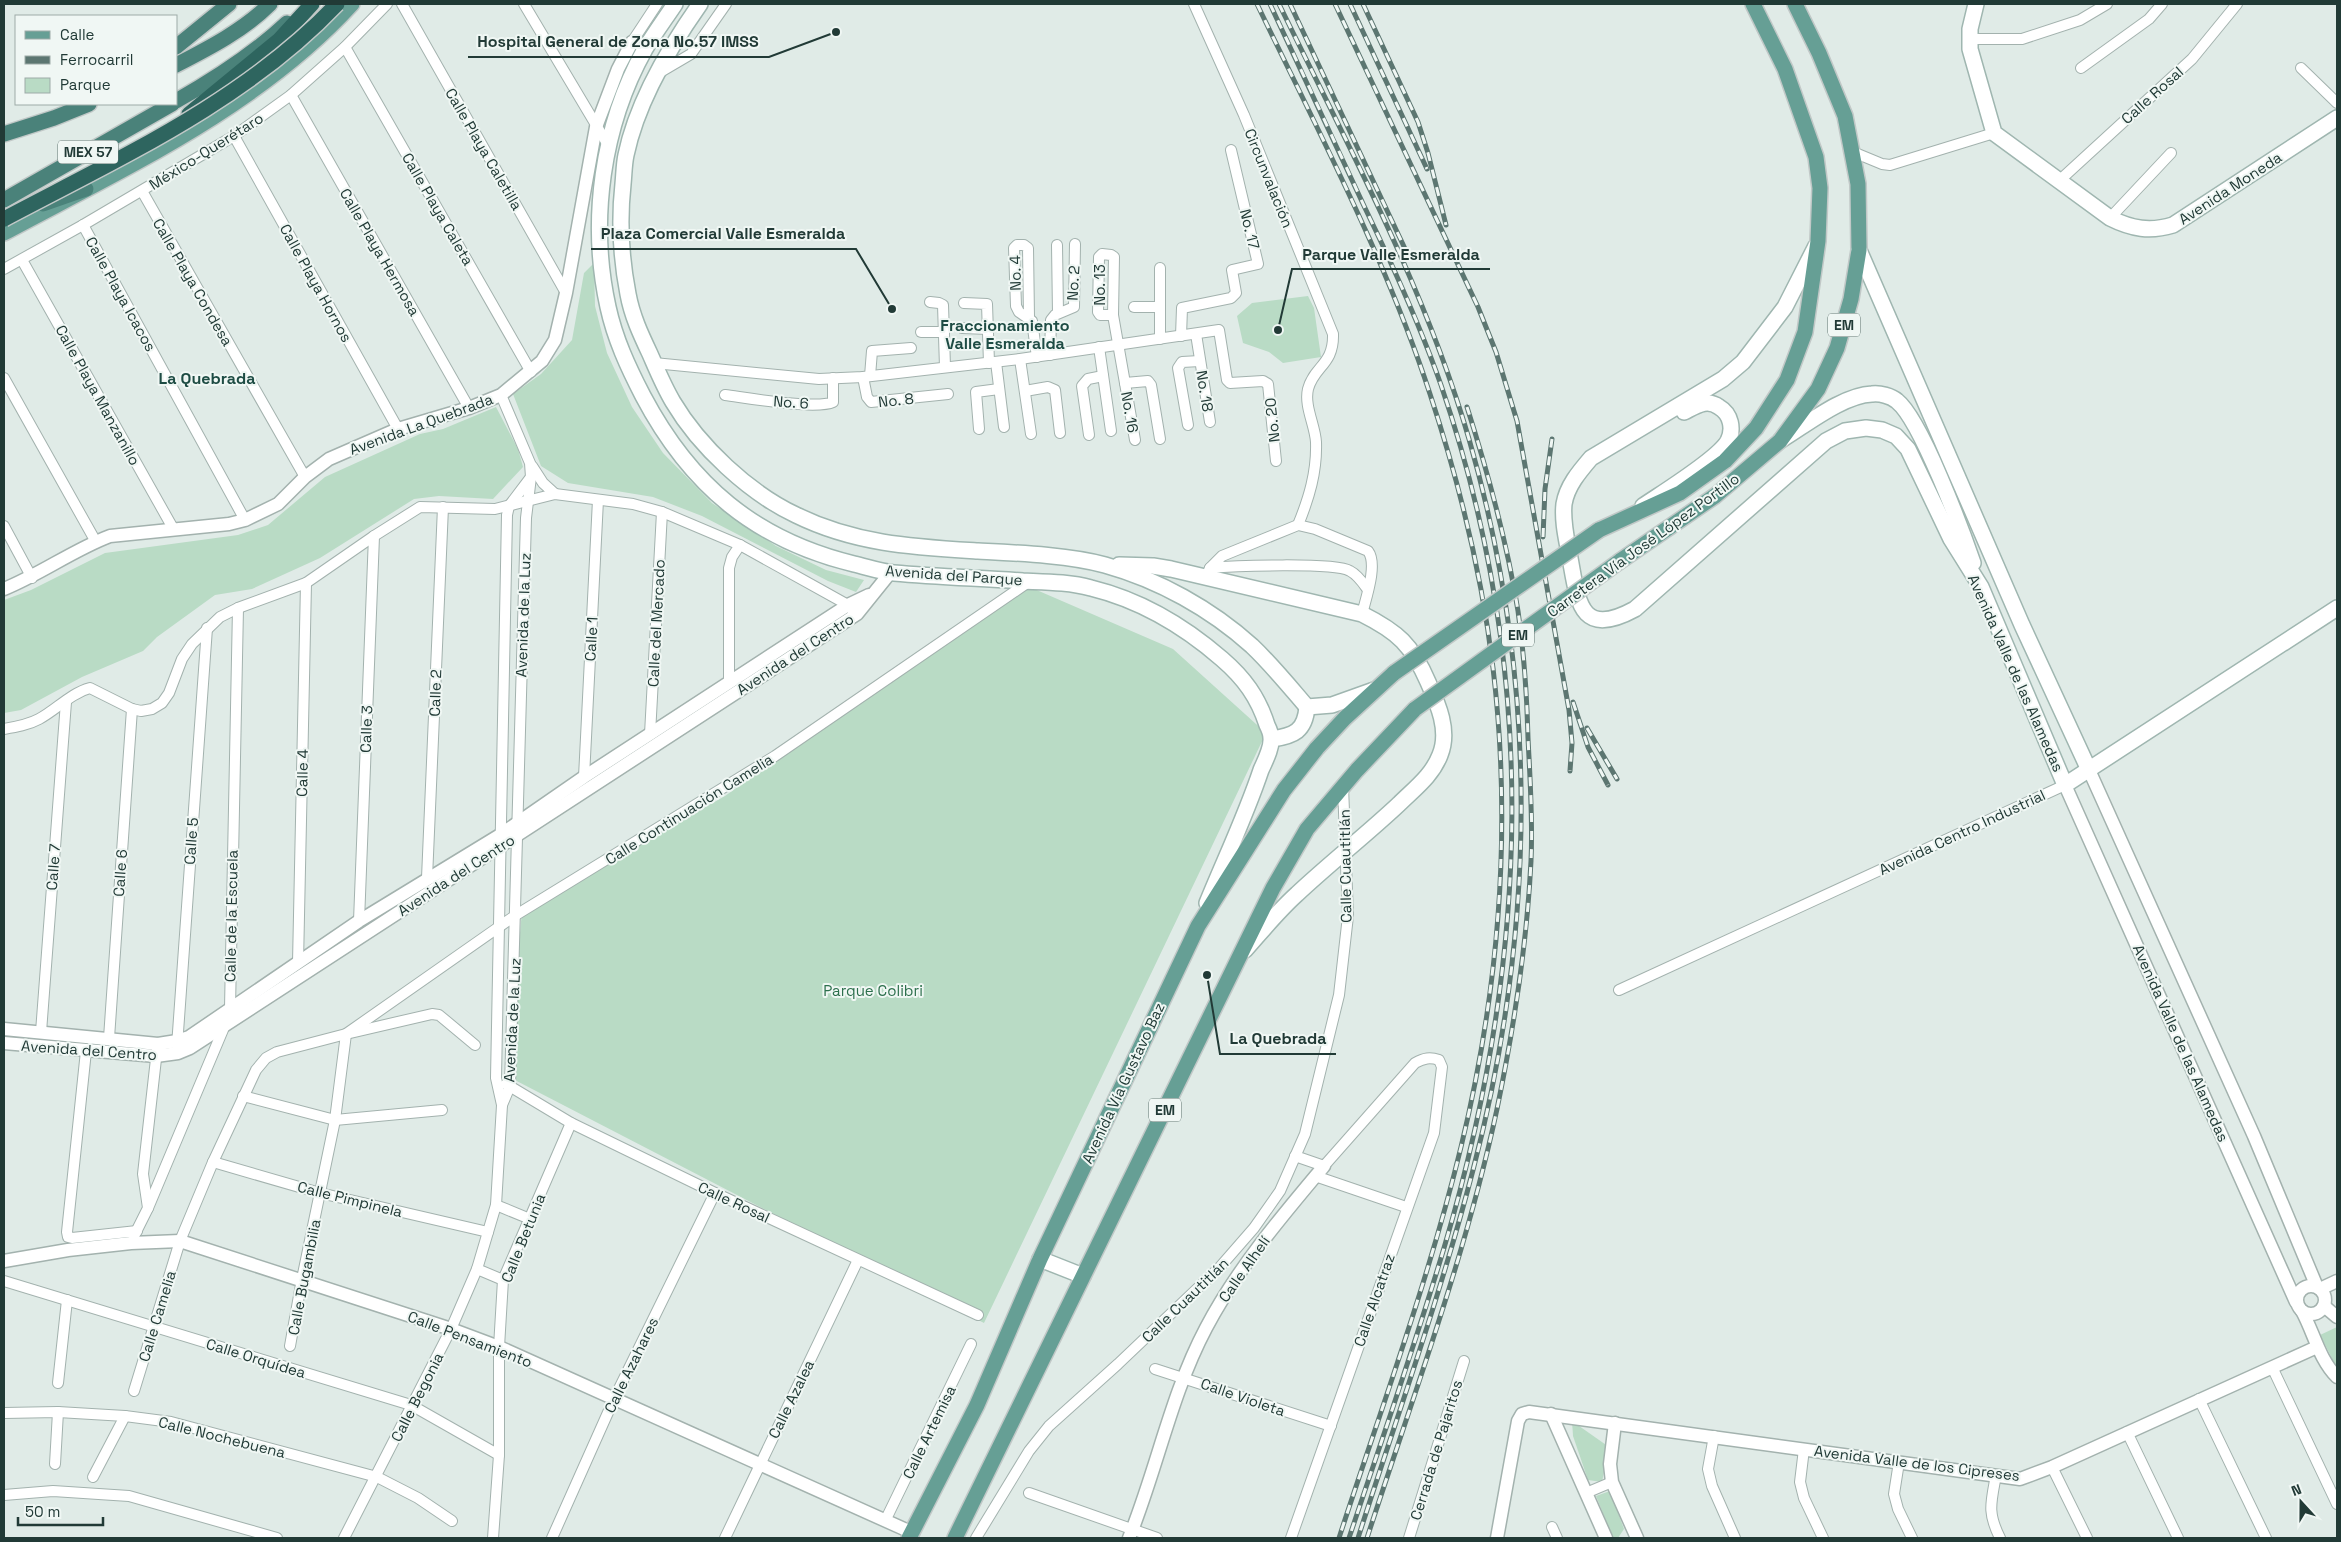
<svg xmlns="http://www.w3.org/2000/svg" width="2341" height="1542" viewBox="0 0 2341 1542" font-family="'Space Grotesk',sans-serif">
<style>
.park{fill:#b9dbc5}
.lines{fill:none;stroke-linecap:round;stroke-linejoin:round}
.minor-casing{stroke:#a3b2ae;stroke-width:12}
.tertiary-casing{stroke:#a3b2ae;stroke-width:15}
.secondary-casing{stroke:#9fb6b0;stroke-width:18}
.primary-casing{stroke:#c1c8c7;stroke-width:18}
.trunk-casing{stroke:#c1c8c7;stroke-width:18}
.motorway-casing{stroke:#c1c8c7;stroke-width:18}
.minor{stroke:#fff;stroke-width:10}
.tertiary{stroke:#fff;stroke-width:12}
.secondary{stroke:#fff;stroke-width:15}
.primary{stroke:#669f95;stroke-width:15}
.trunk{stroke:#4a827a;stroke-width:15}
.motorway{stroke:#2e655f;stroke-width:15}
.rail-casing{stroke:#5c7671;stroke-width:5}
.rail{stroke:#f0f7f4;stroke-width:3;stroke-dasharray:9;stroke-linecap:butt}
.primary-bridge-casing{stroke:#c1c8c7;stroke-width:18;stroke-linecap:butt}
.motorway-bridge-casing{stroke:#c1c8c7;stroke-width:18;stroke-linecap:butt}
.primary-bridge{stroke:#669f95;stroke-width:15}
.motorway-bridge{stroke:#2e655f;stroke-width:15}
.labels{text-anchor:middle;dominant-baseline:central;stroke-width:4;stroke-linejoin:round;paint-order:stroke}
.shield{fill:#f0f7f4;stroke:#5f736f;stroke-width:1}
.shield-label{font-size:14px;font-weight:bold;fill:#213a36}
.street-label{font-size:15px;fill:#213a36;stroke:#f0f7f4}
.park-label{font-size:15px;fill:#2d704d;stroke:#f0f7f4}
.neighbourhood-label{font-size:16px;font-weight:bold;fill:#1e4c44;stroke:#f0f7f4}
.leader{fill:none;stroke:#213a36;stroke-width:2}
.callout-dot{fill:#213a36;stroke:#f0f7f4;stroke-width:2}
.callout-label{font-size:16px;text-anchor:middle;font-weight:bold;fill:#213a36;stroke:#f0f7f4;stroke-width:4;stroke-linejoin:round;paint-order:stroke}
</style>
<rect width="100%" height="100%" fill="#e0ebe7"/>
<g class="park">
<polygon points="594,263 595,306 607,353 632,407 663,453 712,503 776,546 826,570 864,580 856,592 828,581 702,516 653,497 568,483 541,466 513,394 541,374 572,340 584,273"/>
<polygon points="1308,296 1314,308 1321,357 1283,363 1269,352 1243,343 1237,316 1252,303"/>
<polygon points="496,407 518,449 523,467 493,499 439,496 414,499 320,558 252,589 215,595 157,637 143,651 82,677 21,710 4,713 4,600 31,590 105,553 238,535 268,525 325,477 420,434 443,429"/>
<polygon points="1025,585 1173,649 1266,733 984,1323 507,1076 522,911 725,796"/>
<polygon points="2337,1327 2337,1368 2320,1335"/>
<polygon points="1572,1421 1609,1447 1602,1482 1588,1480 1573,1436"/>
<polygon points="1610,1491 1624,1529 1618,1538 1613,1538 1596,1496"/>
</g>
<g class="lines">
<g class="minor-casing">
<g id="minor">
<polyline points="402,4 566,293"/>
<polyline points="524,4 608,145"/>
<path d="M1194,4L1244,115L1333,334C1334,365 1314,366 1308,389C1304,406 1315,425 1316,442C1317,472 1309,498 1298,525"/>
<polyline points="1969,39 2022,39 2080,20 2107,4"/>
<polyline points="632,42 657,4"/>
<polyline points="345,47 531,372"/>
<polyline points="2081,68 2149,19 2162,4"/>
<polyline points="2301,68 2337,103"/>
<polyline points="657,74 691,54 726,4"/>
<polyline points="291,95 469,408"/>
<polyline points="234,136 398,429"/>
<polyline points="1853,152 1882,164 1890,165 1994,133"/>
<polyline points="2060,180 2192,59 2237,4"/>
<polyline points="142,191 305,477"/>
<polyline points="2110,218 2171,153"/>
<polyline points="83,225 245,520"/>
<polyline points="1057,245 1058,313"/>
<polyline points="22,260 174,530"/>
<polyline points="1160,268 1160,339"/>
<polyline points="4,269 83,225 234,136 291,95 345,47 387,4"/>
<polyline points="930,302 939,303 943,305 945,367"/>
<polyline points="964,303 987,304 989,363"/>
<polyline points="1134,307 1160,307"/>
<polyline points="1113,315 1100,315 1098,312 1099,257 1102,254 1111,255 1114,257 1113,315 1135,440"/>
<polyline points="1029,317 1028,248 1024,245 1017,245 1014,248 1016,306 1019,312 1032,321 1037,357"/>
<polyline points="962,328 989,329"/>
<polyline points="921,332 944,332"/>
<polyline points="1196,334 1210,422"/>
<polyline points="1181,336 1182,308 1231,298 1236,293 1232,270 1258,264 1231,150"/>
<polyline points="1099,347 1111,431"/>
<polyline points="1050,355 1051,320 1055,315 1074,307 1075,244"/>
<polyline points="1020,359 1031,434"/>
<polyline points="996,362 1004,427"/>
<polyline points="654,363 819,379 863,377 1020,359 1219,330 1227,380 1230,383 1263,381 1268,384 1276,461"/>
<polyline points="870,376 872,351 911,348"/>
<polyline points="863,377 867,397 871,402 948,394"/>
<polyline points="4,378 96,542"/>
<polyline points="1125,383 1148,381 1151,385 1160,439"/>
<polyline points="1025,391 1048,387 1055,390 1060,433"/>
<polyline points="501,395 530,463 531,477 526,518 510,1086 502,1105"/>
<path d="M725,395C748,398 816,410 833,402V378"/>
<polyline points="1188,425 1178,368 1182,362 1200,361"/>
<polyline points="979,429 976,392 999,389"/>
<polyline points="1089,435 1082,386 1088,379 1103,376"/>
<polyline points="532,466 543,483 555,494"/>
<polyline points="4,526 32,578"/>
<path d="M1210,568C1233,566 1334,562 1350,571C1358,575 1363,583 1368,590"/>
<path d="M1205,579L1210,568L1222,556L1298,525L1315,529L1368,551C1378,564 1366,598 1362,614"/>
<polyline points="729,683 729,568 732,557 740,545"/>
<path d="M4,729C16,727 28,725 39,719C56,710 71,693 90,688L132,709L141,711L152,709L162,703L169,693L182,659L192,644L220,617L238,608L306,583L374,536L420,507L495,509L555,494L633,504L662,512L740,545L848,605L852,610"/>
<polyline points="650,734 662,512"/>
<polyline points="584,777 598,500"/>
<polyline points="427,878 443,507"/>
<polyline points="359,921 374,536"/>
<polyline points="298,963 306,583"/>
<polyline points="1619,990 2065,785"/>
<polyline points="41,1032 66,702"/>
<polyline points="109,1038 132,709"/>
<polyline points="177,1046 207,628"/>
<polyline points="86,1051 67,1232 68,1237 72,1238 137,1231"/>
<polyline points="506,1084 571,1123 715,1193 978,1315"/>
<polyline points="243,1096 335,1120 442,1110"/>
<polyline points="213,1162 320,1193 488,1232"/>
<polyline points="1315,1176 1406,1207"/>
<polyline points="496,1205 530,1219"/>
<polyline points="148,1208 225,1025 230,1008 238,608"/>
<polyline points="134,1236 148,1208 143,1174 157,1050"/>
<polyline points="477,1269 503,1280"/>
<polyline points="4,1281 411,1405 499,1455"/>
<polyline points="290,1346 302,1279 335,1120 346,1034 516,915 775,756 1030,581"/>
<polyline points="2272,1367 2337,1504"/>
<polyline points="1155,1369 1331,1426"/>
<polyline points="58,1383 67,1300"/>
<polyline points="134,1391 180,1241 213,1162 256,1070 266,1058 277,1052 346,1034 432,1014 439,1015 475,1045"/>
<polyline points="2199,1399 2266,1538"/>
<polyline points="4,1413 58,1412 125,1416 171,1422 377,1477 418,1498 452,1521"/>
<polyline points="2127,1432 2178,1538"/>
<polyline points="1714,1436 1708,1469 1712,1486 1735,1538"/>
<polyline points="1804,1449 1800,1482 1804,1498 1823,1538"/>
<polyline points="1899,1462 1894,1494 1898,1509 1912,1538"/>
<polyline points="55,1464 58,1412"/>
<polyline points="2052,1467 2087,1538"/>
<path d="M1996,1475C1991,1503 1987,1512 2000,1538"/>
<polyline points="93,1477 125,1416"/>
<polyline points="1029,1493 1157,1538"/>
<polyline points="1586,1493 1612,1482"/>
<polyline points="4,1495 53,1491 129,1496 277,1538"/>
<polyline points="886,1519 971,1344"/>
<polyline points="1552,1527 1557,1538"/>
<polyline points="344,1538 451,1329 477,1269 496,1205 502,1105 496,1078 507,515 509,506 531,477"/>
<polyline points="493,1538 499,1455 499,1347 503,1280 571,1123"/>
<polyline points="552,1538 614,1399 715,1193"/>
<polyline points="725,1538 858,1260"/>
<polyline points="976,1538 1029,1451 1049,1426 1118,1364 1220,1267 1254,1228 1280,1191 1305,1134 1339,995 1348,916 1343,786"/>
<path d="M1291,1538L1434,1133L1442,1067L1439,1060C1430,1057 1424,1058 1415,1063L1324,1166L1295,1156"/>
<polyline points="1409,1538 1464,1361"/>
</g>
</g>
<g class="tertiary-casing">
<g id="tertiary">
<path d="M4,589C41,574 73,550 110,536L229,524L245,520L278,504L305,477L329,459L398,429L469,408L501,395L542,361L555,340L566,293L596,127L618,69L632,42"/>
<polyline points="2089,770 2254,1136 2317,1287"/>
<polyline points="2065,785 2296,1302"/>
<polyline points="4,1029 158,1044 177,1041 189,1037 359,921 500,835 584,777 848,605 869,595"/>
<polyline points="4,1043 156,1056 178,1053 190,1048 857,614 890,573"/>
<polyline points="4,1261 68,1250 131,1243 180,1241 451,1329 499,1347 913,1533"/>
<circle cx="2311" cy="1300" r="14"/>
<polyline points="2320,1289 2337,1281"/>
<polyline points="2324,1306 2337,1317"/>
<path d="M2302,1311C2314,1333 2319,1359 2337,1377"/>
<polyline points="1551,1414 1606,1538"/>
<polyline points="1615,1423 1610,1464 1612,1482 1637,1538"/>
<path d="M1129,1538C1157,1469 1171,1394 1206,1328C1237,1269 1281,1217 1324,1166"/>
<polyline points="1497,1538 1518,1421 1522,1414 1529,1412 2020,1479 2052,1467 2317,1347"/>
</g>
</g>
<g class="secondary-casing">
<g id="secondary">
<path d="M675,4C665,19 654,34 645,49C602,126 589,221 608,307C615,339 628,367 643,396C690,485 755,540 854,564C867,567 881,572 894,573C937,577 980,578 1023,581C1046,582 1069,582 1091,588C1140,600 1184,626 1222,659C1244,678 1258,697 1267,725C1269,729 1271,733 1271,738C1272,748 1265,761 1261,770C1246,815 1225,859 1207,903"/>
<path d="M700,4C669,48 637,102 626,155C624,164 624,174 623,184C619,220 621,258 628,294C632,316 641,335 650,354C657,370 664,387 673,402C699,446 749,493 796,515C855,544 913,547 978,551C1016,553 1069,555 1105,565C1159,580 1211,609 1252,646C1272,665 1289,686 1307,707L1332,705L1374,690"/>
<path d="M1976,4L1970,29V49L1994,133L2110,218C2132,229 2150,232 2173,225L2337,118"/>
<path d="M1816,246L1785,307L1743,362L1723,379L1591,458C1579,472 1567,486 1564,504C1562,522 1567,541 1570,558C1578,602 1580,639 1635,609L1826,441L1845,431L1866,428L1882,430L1896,436L1908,449L1951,539L1981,587L2065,785L2337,608"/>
<polyline points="1859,250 2022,625 2089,770"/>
<path d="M1781,440C1806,425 1843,395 1872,394C1880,393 1891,396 1897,401C1921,420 1962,531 1973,563"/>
<path d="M1643,506C1662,493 1718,459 1728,441C1734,429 1731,414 1719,407C1707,398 1696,406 1684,412"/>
<path d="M1119,565L1153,566L1171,569L1362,614C1398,632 1412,645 1428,682C1438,704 1450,731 1440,755C1432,776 1414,789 1399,804C1366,835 1330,863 1297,894C1278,911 1262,931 1245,950"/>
<path d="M1272,739C1294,736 1305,731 1307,707"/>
<polyline points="1040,1259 1083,1276"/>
</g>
</g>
<g class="primary-casing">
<g id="primary">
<path d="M4,233C125,168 258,107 352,4"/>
<polyline points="1599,530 1680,493 1725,461 1756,428 1787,380 1805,332 1818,241 1820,188 1816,157 1785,69 1753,4"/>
<polyline points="1620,561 1715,496 1780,441 1818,389 1837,348 1851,299 1859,250 1858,184 1845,116 1819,53 1795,4"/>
<polyline points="909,1538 977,1405 1040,1259 1198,926 1284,790 1317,748 1345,718 1394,673"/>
<polyline points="955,1538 1273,888 1307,829 1357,770 1415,709"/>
</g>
</g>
<g class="trunk-casing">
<g id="trunk">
<polyline points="176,47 229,4"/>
<path d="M176,65C209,48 244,30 270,4"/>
<path d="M176,101C215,79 255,53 287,23"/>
<polyline points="4,134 54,118 89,104"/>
<polyline points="4,200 172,104"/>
<polyline points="43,204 86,189"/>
</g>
</g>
<g class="motorway-casing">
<polyline id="motorway" points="189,114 279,40 312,4"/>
</g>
<use href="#minor" class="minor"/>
<use href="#tertiary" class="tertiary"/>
<use href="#secondary" class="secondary"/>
<use href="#primary" class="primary"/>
<use href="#trunk" class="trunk"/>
<use href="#motorway" class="motorway"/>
<g class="rail-casing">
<g id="rail">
<path d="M1257,4C1318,131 1386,259 1430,394C1459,482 1482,575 1493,668C1512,827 1499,990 1461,1147C1429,1279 1381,1409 1339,1538"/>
<path d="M1270,4C1302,72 1334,140 1365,208C1393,266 1420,325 1441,385C1540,674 1530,958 1444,1248C1415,1345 1381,1442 1349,1538"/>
<path d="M1279,4C1348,146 1425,287 1469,439C1539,682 1537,925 1473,1170C1441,1294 1397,1416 1358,1538"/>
<polyline points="1290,4 1407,253"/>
<polyline points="1335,4 1478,307 1496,352 1517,421 1569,710 1572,743 1570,771"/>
<polyline points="1350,4 1427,169"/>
<polyline points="1363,4 1418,122 1428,153 1446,225"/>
<polyline points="1543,537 1545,489 1552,439"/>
<polyline points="1573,702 1588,747 1608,785"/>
<polyline points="1587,728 1617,779"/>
<path d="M1367,1538C1413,1396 1466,1255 1497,1109C1514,1027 1527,944 1531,861C1533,820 1530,779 1528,738C1527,696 1524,653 1518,611C1507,542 1488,473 1467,407"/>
</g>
</g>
<use href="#rail" class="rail"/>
<g class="primary-bridge-casing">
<g id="primary-bridge">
<polyline points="1394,673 1599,530"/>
<polyline points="1415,709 1620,561"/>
</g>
</g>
<g class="motorway-bridge-casing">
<path id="motorway-bridge" d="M4,219C121,157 245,101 337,4"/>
</g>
<use href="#primary-bridge" class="primary-bridge"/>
<use href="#motorway-bridge" class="motorway-bridge"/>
</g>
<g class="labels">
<g class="shield">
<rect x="58" y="140.5" width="60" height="23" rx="4"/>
<rect x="1828" y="313.5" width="32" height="23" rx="4"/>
<rect x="1502" y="623.5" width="32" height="23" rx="4"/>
<rect x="1149" y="1098.5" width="32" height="23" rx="4"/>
</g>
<g class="shield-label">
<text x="88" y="152">MEX 57</text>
<text x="1844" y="325">EM</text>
<text x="1518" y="635">EM</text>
<text x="1165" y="1110">EM</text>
</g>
<g class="street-label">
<text transform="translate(2152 95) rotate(-42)">Calle Rosal</text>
<text transform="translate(484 149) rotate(60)">Calle Playa Caletilla</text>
<text transform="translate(206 151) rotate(-32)">México-Querétaro</text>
<text transform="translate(1269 178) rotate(68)">Circunvalación</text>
<text transform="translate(2230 188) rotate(-33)">Avenida Moneda</text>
<text transform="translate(438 209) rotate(60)">Calle Playa Caleta</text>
<text transform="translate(1250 229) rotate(76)">No. 17</text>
<text transform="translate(380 252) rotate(60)">Calle Playa Hermosa</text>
<text transform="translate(1015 273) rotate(-91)">No. 4</text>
<text transform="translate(193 282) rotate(60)">Calle Playa Condesa</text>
<text transform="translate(316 283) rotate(61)">Calle Playa Hornos</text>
<text transform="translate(1073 283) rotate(-87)">No. 2</text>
<text transform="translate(1099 285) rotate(-90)">No. 13</text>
<text transform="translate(121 294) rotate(61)">Calle Playa Icacos</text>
<text transform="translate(1205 391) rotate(81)">No. 18</text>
<text transform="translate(98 395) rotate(61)">Calle Playa Manzanillo</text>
<text transform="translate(896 400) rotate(-6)">No. 8</text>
<text transform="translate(791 402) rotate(4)">No. 6</text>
<text transform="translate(1130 412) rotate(80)">No. 16</text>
<text transform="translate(1272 420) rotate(-96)">No. 20</text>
<text transform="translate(421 424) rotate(-20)">Avenida La Quebrada</text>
<text transform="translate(1643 545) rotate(-36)">Carretera Vía José López Portillo</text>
<text transform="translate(954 575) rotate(4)">Avenida del Parque</text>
<text transform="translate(523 615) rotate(-88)">Avenida de la Luz</text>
<text transform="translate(656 623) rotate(-87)">Calle del Mercado</text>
<text transform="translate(591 639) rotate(-87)">Calle 1</text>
<text transform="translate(795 654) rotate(-33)">Avenida del Centro</text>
<text transform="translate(2016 673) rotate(66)">Avenida Valle de las Alamedas</text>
<text transform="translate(435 693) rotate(-88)">Calle 2</text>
<text transform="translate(366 729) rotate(-88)">Calle 3</text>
<text transform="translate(302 773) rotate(-89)">Calle 4</text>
<text transform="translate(689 809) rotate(-32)">Calle Continuación Camelia</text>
<text transform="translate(1962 832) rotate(-25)">Avenida Centro Industrial</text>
<text transform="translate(191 841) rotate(-86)">Calle 5</text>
<text transform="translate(1345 866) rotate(-91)">Calle Cuautitlán</text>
<text transform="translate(53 867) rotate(-86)">Calle 7</text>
<text transform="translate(120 873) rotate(-86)">Calle 6</text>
<text transform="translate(456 875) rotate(-33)">Avenida del Centro</text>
<text transform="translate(231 916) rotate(-89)">Calle de la Escuela</text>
<text transform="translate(512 1020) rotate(-87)">Avenida de la Luz</text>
<text transform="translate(2181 1043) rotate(66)">Avenida Valle de las Alamedas</text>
<text transform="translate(89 1050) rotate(4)">Avenida del Centro</text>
<text transform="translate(1123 1083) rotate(-65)">Avenida Vía Gustavo Baz</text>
<text transform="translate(350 1199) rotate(14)">Calle Pimpinela</text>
<text transform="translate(734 1202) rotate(25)">Calle Rosal</text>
<text transform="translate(523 1238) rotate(-68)">Calle Betunia</text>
<text transform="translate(1244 1269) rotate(-55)">Calle Alhelí</text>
<text transform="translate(304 1277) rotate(-79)">Calle Bugambilia</text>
<text transform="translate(1185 1300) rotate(-44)">Calle Cuautitlán</text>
<text transform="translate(1374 1300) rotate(-71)">Calle Alcatraz</text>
<text transform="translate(157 1316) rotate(-73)">Calle Camelia</text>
<text transform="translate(470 1339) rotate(21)">Calle Pensamiento</text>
<text transform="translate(256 1358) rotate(17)">Calle Orquídea</text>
<text transform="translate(631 1365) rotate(-64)">Calle Azahares</text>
<text transform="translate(417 1397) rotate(-63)">Calle Begonia</text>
<text transform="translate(1243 1397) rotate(19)">Calle Violeta</text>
<text transform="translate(791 1399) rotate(-64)">Calle Azalea</text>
<text transform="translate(929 1432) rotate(-64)">Calle Artemisa</text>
<text transform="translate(222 1437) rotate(14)">Calle Nochebuena</text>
<text transform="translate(1436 1450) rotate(-73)">Cerrada de Pajaritos</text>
<text transform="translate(1917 1463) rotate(7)">Avenida Valle de los Cipreses</text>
</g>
<g class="park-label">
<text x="873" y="990">Parque Colibri</text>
</g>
<g class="neighbourhood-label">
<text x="1005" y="325">Fraccionamiento<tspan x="1005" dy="18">Valle Esmeralda</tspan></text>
<text x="207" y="378">La Quebrada</text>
</g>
</g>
<path class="leader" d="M836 32L769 57H468M892 309L856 249H591M1278 330L1292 269H1490M1207 975L1220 1054H1336"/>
<g class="callout-dot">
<circle cx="836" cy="32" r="5"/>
<circle cx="892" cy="309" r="5"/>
<circle cx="1278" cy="330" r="5"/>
<circle cx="1207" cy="975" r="5"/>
</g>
<g class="callout-label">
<text x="618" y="47">Hospital General de Zona No.57 IMSS</text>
<text x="723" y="239">Plaza Comercial Valle Esmeralda</text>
<text x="1391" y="260">Parque Valle Esmeralda</text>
<text x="1278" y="1044">La Quebrada</text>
</g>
<rect width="2341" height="1542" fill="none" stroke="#213a36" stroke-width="10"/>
<rect x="15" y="15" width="162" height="90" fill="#f0f7f4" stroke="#9daba8"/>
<rect x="25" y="31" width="25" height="8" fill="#669f95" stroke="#9daba8"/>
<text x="60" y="40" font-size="15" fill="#213a36">Calle</text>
<rect x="25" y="56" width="25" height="8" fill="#5c7671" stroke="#9daba8"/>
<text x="60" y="65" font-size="15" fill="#213a36">Ferrocarril</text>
<rect x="25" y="78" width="25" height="15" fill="#b9dbc5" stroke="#9daba8"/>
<text x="60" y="90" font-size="15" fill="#213a36">Parque</text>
<g transform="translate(2301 1502) rotate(339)" stroke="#f0f7f4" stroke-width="4" paint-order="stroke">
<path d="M0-4L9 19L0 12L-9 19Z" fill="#213a36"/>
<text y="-8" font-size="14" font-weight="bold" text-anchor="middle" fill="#213a36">N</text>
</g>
<path d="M18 1517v8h85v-8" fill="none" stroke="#213a36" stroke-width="2.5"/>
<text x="25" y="1517" font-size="15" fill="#213a36" stroke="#f0f7f4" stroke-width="4" paint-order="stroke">50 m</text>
</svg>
